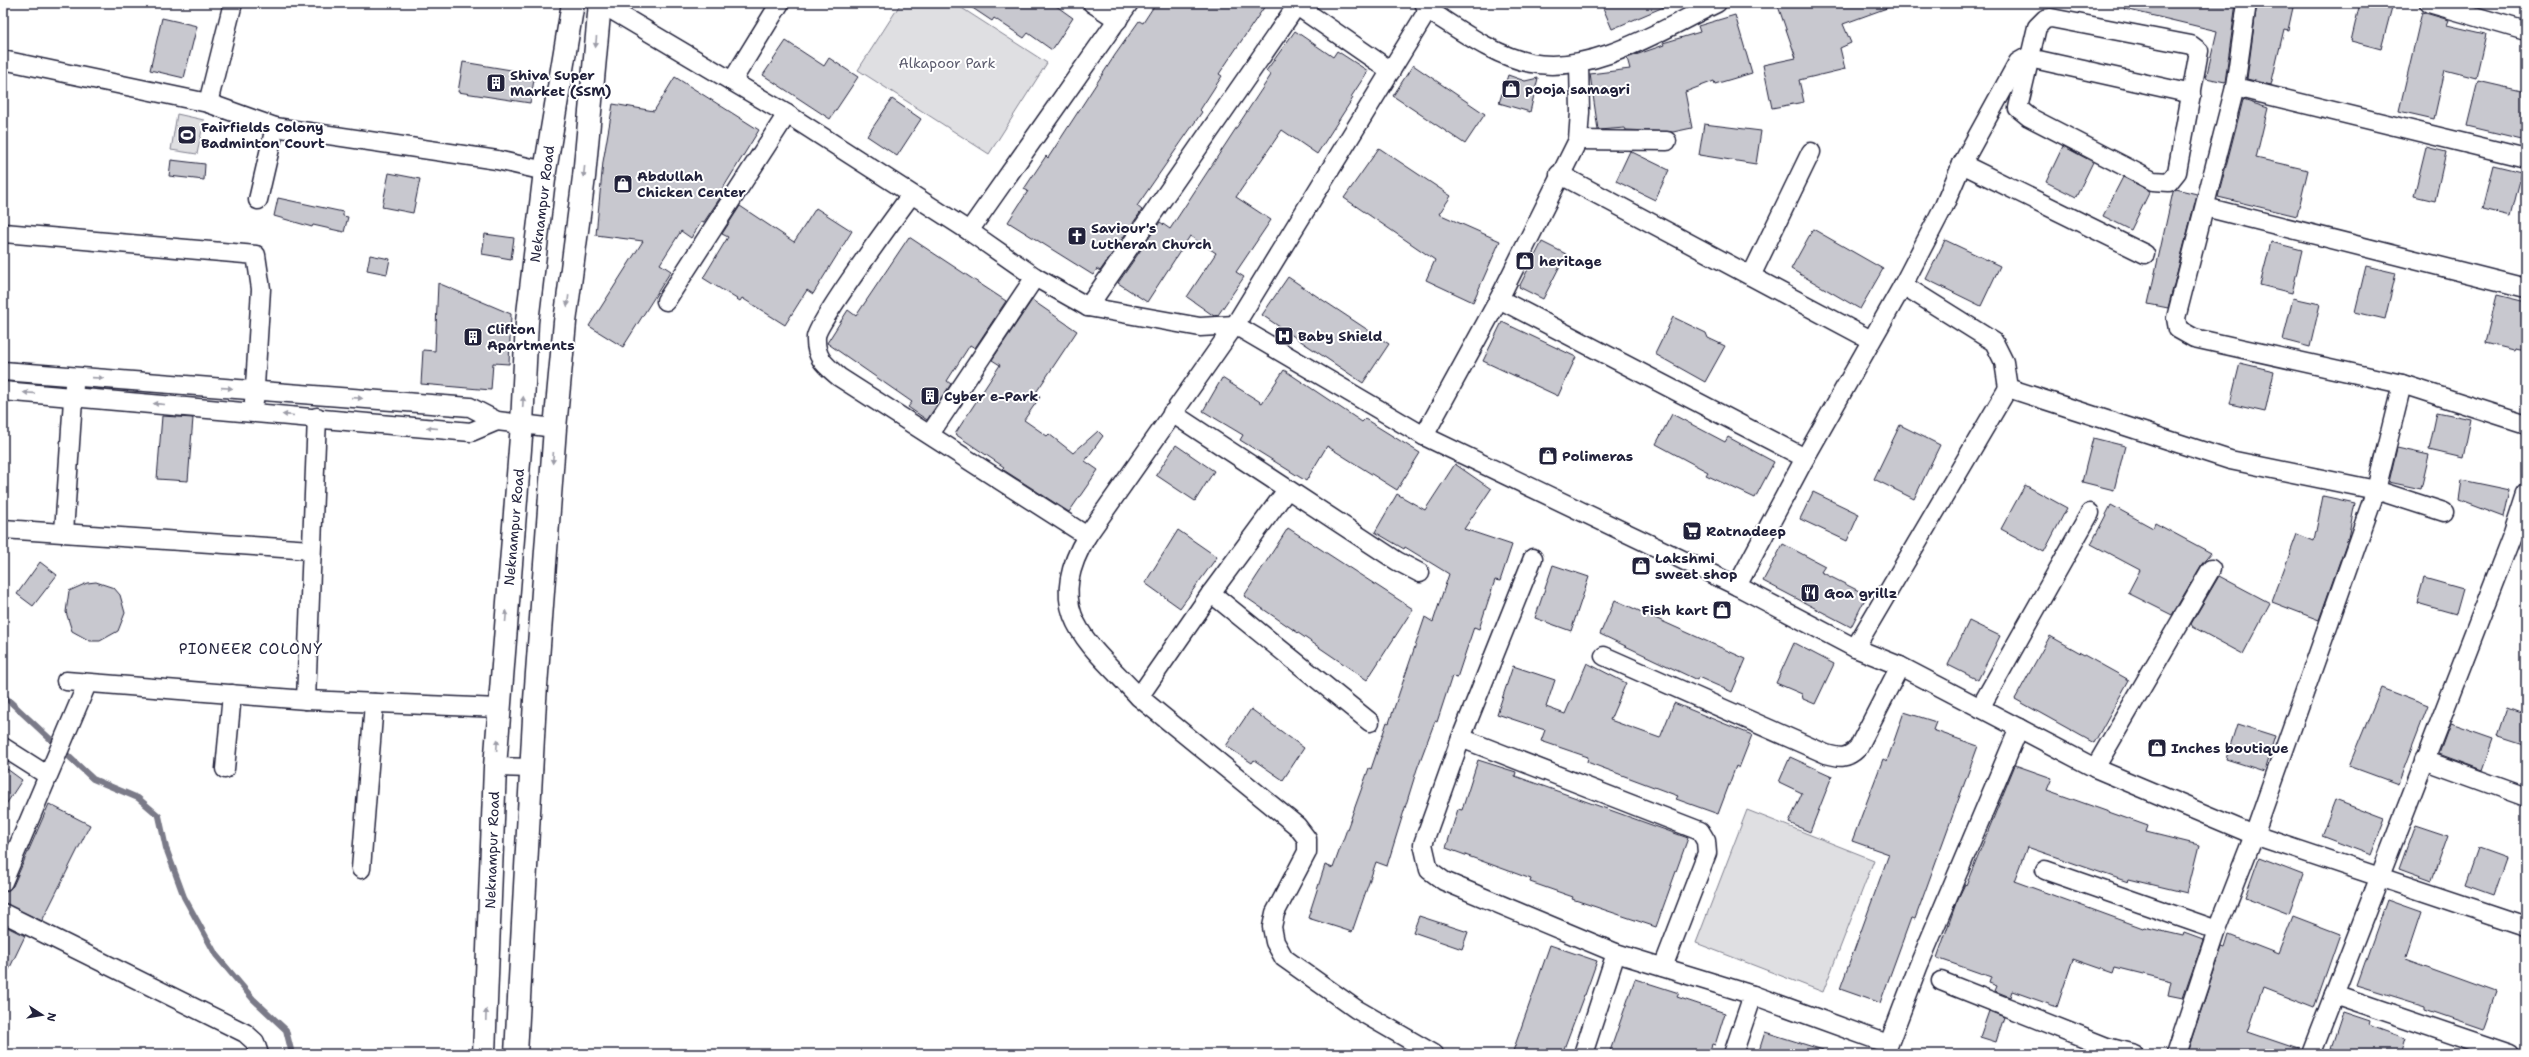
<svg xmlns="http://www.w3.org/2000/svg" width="2529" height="1057" viewBox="0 0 2529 1057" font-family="'Shantell Sans',sans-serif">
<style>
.green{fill:#dfdfe2;stroke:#80808e}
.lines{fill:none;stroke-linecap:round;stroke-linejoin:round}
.stream{stroke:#7a7a88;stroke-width:6}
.building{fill:#c8c8cf;stroke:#22223b}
.minor-casing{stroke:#22223b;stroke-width:21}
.tertiary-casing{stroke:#22223b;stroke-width:25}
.minor{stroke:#fff;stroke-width:18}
.tertiary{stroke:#fff;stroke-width:22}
.oneway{fill:#9c9ca7}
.labels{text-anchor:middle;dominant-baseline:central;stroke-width:4;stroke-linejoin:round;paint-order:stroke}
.park-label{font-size:14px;fill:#5b5b6d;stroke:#fff}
.poi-label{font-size:14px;font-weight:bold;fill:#22223b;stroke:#fff;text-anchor:start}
.street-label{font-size:14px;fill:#22223b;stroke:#fff}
.neighbourhood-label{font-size:15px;letter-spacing:1px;fill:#22223b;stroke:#fff}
</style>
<rect width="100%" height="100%" fill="#fff"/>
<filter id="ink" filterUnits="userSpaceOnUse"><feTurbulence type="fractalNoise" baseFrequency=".025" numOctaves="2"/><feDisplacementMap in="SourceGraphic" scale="8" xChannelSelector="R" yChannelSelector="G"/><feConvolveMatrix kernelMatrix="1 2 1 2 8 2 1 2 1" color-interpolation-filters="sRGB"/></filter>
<g filter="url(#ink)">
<g class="green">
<polygon points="901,3 954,3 1047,63 989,154 858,70"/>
<polygon points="177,114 204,120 197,154 171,150"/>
<polygon points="1747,810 1874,860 1823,992 1696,943"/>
</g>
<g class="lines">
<polyline class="stream" points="3,695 93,779 138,798 159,816 166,848 184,897 216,955 253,999 286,1030 292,1054"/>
</g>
<g class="building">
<polygon points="965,3 1052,3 1073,18 1052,50 1028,33 1024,38 994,18 992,21"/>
<polygon points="1156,3 1267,3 1219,74 1222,76 1200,110 1202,112 1137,206 1142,210 1100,271 1097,269 1093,275 1008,222 1028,191 1024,189 1046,156 1048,158 1115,55 1139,21 1143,23"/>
<polygon points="1601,3 1673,3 1612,29"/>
<polygon points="1777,3 1894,3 1895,5 1843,24 1851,43 1840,48 1845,69 1799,80 1804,102 1772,108 1763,65 1796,58"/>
<polygon points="2126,3 2236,3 2225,82 2206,78 2217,31 2125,9"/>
<polygon points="2257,3 2294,3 2288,30 2284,29 2271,85 2247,79"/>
<polygon points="2360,3 2375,3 2392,7 2381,49 2351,41"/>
<polygon points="2422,12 2449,20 2447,25 2486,34 2476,78 2445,70 2434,119 2399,111"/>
<polygon points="1735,15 1752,73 1715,84 1714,81 1685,92 1692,128 1673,132 1626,130 1625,128 1598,130 1590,74 1630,69 1627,58 1664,45 1663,43 1700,32 1698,26"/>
<polygon points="162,18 197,26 184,78 150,70"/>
<polygon points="1295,31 1333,57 1337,51 1368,71 1351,97 1353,98 1317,154 1282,130 1236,197 1271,220 1236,272 1244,277 1218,315 1214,316 1187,297 1216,253 1190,236 1147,302 1118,283 1160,222 1170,229 1271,75 1266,71"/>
<polygon points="786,41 824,66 829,58 858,77 830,119 763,75"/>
<polygon points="463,62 535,74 530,103 458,92"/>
<polygon points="1413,65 1485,114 1465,144 1393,96"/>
<polygon points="1508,75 1525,81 1538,78 1530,112 1499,103"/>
<polygon points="675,77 759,130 720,193 722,195 704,222 702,221 691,238 681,231 660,264 671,271 623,347 589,326 643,241 596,235 603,162 613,104 654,111"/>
<polygon points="2478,81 2526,92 2526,140 2467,126"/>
<polygon points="892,99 921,119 897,156 867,136"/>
<polygon points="2243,100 2268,108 2256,158 2308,170 2297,216 2218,197"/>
<polygon points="1704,124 1761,131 1756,164 1699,155"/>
<polygon points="2063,146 2093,162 2076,197 2046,182"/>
<polygon points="2426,147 2446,152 2435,201 2414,196"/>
<polygon points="1379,148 1451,196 1439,214 1500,241 1473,302 1426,280 1435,260 1344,198"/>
<polygon points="1630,151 1669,170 1655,200 1616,181"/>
<polygon points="171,160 205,164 204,180 169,176"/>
<polygon points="2493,165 2522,172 2511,216 2482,209"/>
<polygon points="389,173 420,179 413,213 382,207"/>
<polygon points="2123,177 2150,191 2131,230 2103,216"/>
<polygon points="2176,189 2197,194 2168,308 2148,304 2173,192"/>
<polygon points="278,198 343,212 343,216 348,217 344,232 313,225 312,227 274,216"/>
<polygon points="740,206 794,242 816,208 852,231 813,294 807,290 785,325 742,298 740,301 703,278 728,237 722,234"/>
<polygon points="1813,229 1883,269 1860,309 1791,269"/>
<polygon points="485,234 514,238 511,259 482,254"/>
<polygon points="909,237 1006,301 975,348 970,345 947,381 951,384 927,420 908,407 912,402 827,343 848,310 856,316"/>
<polygon points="1945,240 2000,266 1981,306 1926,279"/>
<polygon points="1542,242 1566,254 1543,299 1519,287"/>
<polygon points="2271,242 2302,250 2292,293 2260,285"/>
<polygon points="370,255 390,259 387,274 367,270"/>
<polygon points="2366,266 2396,273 2385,319 2355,312"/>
<polygon points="1288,277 1389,344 1363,383 1262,315"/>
<polygon points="438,283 511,314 509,364 493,363 491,390 421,384 423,350 435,351"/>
<polygon points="2497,295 2526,302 2526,350 2515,348 2514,350 2485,343"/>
<polygon points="2293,298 2320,304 2310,347 2283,340"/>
<polygon points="1032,300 1077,331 1035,394 1040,397 1024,420 1047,436 1049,434 1073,453 1098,431 1103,436 1085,461 1098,470 1069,512 1002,469 1004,467 955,434 1000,365 992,360"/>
<polygon points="1673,317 1706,333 1708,338 1725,346 1705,382 1655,354"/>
<polygon points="1502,322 1576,357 1558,396 1483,361"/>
<polygon points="2240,363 2274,371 2265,412 2230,404"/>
<polygon points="1284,370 1362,422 1365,419 1420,453 1397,490 1327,446 1306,481 1240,440 1243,435 1203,411 1222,378 1262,403"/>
<polygon points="2437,412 2471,419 2463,458 2429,450"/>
<polygon points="1672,414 1725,442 1728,437 1774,462 1755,498 1706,475 1708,472 1656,444"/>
<polygon points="162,416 193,418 188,481 157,479"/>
<polygon points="1900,425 1940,445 1914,499 1874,479"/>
<polygon points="2093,438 2125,446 2114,490 2082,482"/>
<polygon points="1176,445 1214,471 1195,501 1156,475"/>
<polygon points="2397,448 2429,455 2421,489 2389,482"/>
<polygon points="1455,464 1491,489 1464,529 1512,545 1500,581 1495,580 1479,629 1474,627 1457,678 1452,676 1437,722 1435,721 1417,769 1387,866 1376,862 1352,932 1308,918 1325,865 1333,868 1369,768 1371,769 1387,722 1389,723 1425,617 1433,622 1449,574 1405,547 1404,549 1375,532 1397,494 1425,510"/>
<polygon points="2462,480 2510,490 2504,517 2459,500"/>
<polygon points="2025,485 2067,508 2044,552 2001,529"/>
<polygon points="1813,492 1859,514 1847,541 1800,519"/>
<polygon points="2323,496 2355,503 2348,538 2319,620 2272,602 2297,534 2314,541"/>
<polygon points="2111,505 2153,528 2155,523 2211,553 2202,564 2172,615 2128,593 2140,570 2091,544"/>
<polygon points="1288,528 1413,609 1367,680 1244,596"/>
<polygon points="1178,530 1217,557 1180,608 1145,583"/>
<polygon points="1783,544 1825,566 1821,572 1867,595 1851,627 1763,581"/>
<polygon points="40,562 57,575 33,606 17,594"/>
<polygon points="1553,565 1589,577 1571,631 1535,618"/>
<polygon points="2219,576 2270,603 2243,654 2193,627 2191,624"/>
<polygon points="2424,578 2463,589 2456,614 2417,603"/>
<polygon points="96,582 114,588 120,595 125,613 118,631 100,641 90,641 72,631 66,612 69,591 87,583"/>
<polygon points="1615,600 1746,659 1732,692 1698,677 1697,680 1600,634"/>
<polygon points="1969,621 2000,636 1978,680 1948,665"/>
<polygon points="2050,636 2129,680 2094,743 2015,699"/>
<polygon points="1794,643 1834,664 1815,704 1803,699 1802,694 1776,683"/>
<polygon points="1587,663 1626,683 1610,720 1660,738 1674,703 1752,735 1739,768 1736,766 1718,814 1676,799 1678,796 1587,762 1588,757 1541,741 1545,730 1497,714 1513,666 1555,680 1546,707 1565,714"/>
<polygon points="2381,688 2428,706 2398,784 2349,766"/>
<polygon points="1251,709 1304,748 1283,780 1254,760 1252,763 1226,746"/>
<polygon points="2507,709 2526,716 2526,745 2498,736"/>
<polygon points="1904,712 1936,722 1933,730 1978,746 1915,919 1911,918 1880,1003 1840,989 1889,854 1852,841 1883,759 1887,761"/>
<polygon points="2237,724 2275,736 2264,771 2226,759"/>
<polygon points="2450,724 2493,739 2482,770 2439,754"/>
<polygon points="1790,757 1832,776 1810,832 1789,823 1802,793 1779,782"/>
<polygon points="1478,760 1516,772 1515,776 1688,838 1656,927 1572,899 1573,897 1530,882 1531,879 1446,848 1458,809 1462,810"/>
<polygon points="2015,765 2052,778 2047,790 2148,826 2146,832 2199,845 2187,893 2129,879 2128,882 2027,847 2014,881 2143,928 2144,927 2183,936 2184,933 2203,940 2183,998 2168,995 2171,981 2115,967 2113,973 2073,959 2057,1007 2012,991 2010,997 1995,991 1997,986 1989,983 1991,977 1937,958 1956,903 1965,884 1966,885"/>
<polygon points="3,766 22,780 3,809"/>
<polygon points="2335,800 2385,819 2371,855 2321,836"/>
<polygon points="49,804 90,825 42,921 3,903 3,894 13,886"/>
<polygon points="2415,825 2448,836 2432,881 2399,869"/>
<polygon points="2478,848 2506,858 2493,895 2465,885"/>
<polygon points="2259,858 2303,875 2289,914 2245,897"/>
<polygon points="2387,900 2421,912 2405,960 2496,993 2483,1029 2425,1009 2425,1006 2357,985"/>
<polygon points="1419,916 1468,932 1462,949 1413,932"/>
<polygon points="2293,916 2340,934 2314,1008 2263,988 2248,1032 2301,1050 2301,1054 2187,1053 2222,947 2225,948 2229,935 2278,954"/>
<polygon points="3,925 25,936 3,982"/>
<polygon points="1550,945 1597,961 1585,995 1584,995 1562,1054 1512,1054"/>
<polygon points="1635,979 1679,993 1677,997 1725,1013 1715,1045 1712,1044 1709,1054 1609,1054"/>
<polygon points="1989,1011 2004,1017 1996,1042 1980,1037"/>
<polygon points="2343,1012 2370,1021 2369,1025 2405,1038 2400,1054 2349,1054 2331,1048"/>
<polygon points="1765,1032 1823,1050 1823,1054 1758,1054"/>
</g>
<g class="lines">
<g class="minor-casing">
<g id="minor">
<polyline points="600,3 787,114 969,231 1035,277 1088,307 1200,327 1235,325 1424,436 1737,586 1855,648 1900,666 2095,768 2254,835 2526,926"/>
<polyline points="1092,3 1118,20"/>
<polyline points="1293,3 1391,71"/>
<path d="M1424,3L1428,10C1460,30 1494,56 1531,63C1592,75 1663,29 1717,3"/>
<polyline points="2247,3 2235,87 2176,318 2178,329 2194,338 2402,384 2526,424"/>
<polyline points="2429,3 2526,31"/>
<polygon points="2051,18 2191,45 2199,51 2177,172 2169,182 2153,181 2029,117 2018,108 2037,27 2045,19"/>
<polyline points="3,60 208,103 275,127 497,160 545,171"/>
<polyline points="732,81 780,3"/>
<polyline points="2235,87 2526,158"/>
<polyline points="208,103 233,3"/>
<polyline points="1578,140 1667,141"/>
<polyline points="1962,164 2145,254"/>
<polyline points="1559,174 1871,340"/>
<path d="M911,195C897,214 817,323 816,337C815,358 825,365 839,377L1087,536L1235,325L1428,10"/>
<polyline points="258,200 275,127"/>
<polyline points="2205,207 2526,288"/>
<polyline points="969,231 1129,3"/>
<polyline points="4,233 256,255 261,289 254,402"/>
<polyline points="1751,276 1811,152"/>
<polyline points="1903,285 1994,342 2004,362 2008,388 2230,460 2376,490 2444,512"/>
<polyline points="1499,299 1805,458"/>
<polyline points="666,301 787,114"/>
<polyline points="1088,307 1297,5"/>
<polyline points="3,371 470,407 497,421 555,428"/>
<polyline points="3,391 471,432 497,421"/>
<polyline points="1172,413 1397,561 1420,573"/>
<polyline points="930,434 1035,277"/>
<polyline points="1424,436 1499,299 1578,140 1580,112 1579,64"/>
<polyline points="1287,490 1211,593 1139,697 1297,826 1307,839 1307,852 1275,913 1272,927 1275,942 1284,958 1356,1009 1434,1054"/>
<polyline points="3,529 311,550"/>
<polyline points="64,532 74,385"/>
<path d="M1087,536C1041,613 1089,643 1139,697"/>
<polyline points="1533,558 1461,738 1423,844 1429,870 1444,881 1616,953 1753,995 1888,1044"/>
<polyline points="1737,586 1805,458 1903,285 1944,206 1962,164 2018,62 2025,58 2034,59 2192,94"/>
<polyline points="1211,593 1370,722"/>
<polyline points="1855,648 2008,388"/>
<path d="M1604,656L1826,754C1840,758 1847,759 1858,748L1900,666"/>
<polyline points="66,681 306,700 499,708"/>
<polyline points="306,700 317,417"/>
<polyline points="1980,708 2090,513"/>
<polyline points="1461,738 1700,831 1706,841 1707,853 1663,967"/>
<polyline points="3,747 47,775"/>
<polyline points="2424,760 2526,797"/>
<polyline points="495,767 533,768"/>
<polyline points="2095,768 2211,569"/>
<polyline points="225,769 232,694"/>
<polyline points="361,869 374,703"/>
<polyline points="2045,870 2217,930"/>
<polyline points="3,882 87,684"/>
<polyline points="3,913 245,1033 255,1042 259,1054"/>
<polyline points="1941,981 2107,1047 2134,1054"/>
<polyline points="2334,994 2510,1054"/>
<polyline points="1583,1054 1616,953"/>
<polyline points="1733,1054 1753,995"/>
<polyline points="1885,1054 1918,967 2019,728"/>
<polyline points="2176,1054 2217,930 2254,835 2376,490 2402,384"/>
<polyline points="2311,1054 2513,533 2526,493"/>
</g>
</g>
<g class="tertiary-casing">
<g id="tertiary">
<polyline points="484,1054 495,767 522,424 527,322 545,171 573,3"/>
<polyline points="516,1054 535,700 555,428 565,322 584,177 600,3"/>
</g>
</g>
<use href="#minor" class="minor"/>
<use href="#tertiary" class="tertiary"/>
</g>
<defs><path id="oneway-solid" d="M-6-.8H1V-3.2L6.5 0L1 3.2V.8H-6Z"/></defs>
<g class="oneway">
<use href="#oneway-solid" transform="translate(596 42) rotate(95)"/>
<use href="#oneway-solid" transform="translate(584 172) rotate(96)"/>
<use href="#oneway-solid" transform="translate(568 301) rotate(97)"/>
<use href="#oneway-solid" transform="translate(98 378) rotate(4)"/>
<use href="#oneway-solid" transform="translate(227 388) rotate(4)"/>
<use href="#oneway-solid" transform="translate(29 393) rotate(-176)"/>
<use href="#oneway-solid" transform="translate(357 398) rotate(4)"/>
<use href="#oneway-solid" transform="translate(523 402) rotate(-87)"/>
<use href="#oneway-solid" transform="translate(159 404) rotate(-175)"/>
<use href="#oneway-solid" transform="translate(288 415) rotate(-175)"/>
<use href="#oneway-solid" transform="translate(432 428) rotate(-175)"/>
<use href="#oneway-solid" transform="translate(553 458) rotate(94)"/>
<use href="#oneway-solid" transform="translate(506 616) rotate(-85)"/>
<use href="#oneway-solid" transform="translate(497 745) rotate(-86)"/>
<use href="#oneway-solid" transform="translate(486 1015) rotate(-88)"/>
</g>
</g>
<defs>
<g id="building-square" transform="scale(1)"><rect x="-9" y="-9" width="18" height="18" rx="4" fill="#22223b" stroke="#fff"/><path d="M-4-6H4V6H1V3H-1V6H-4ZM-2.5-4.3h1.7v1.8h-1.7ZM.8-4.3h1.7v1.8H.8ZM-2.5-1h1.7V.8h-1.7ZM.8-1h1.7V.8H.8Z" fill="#fff"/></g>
<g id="shop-square" transform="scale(1)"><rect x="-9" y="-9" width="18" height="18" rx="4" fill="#22223b" stroke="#fff"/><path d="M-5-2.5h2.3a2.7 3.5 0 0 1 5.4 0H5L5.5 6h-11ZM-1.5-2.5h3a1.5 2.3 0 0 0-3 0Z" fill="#fff"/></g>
<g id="stadium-square" transform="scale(1)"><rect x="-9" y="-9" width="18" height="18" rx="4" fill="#22223b" stroke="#fff"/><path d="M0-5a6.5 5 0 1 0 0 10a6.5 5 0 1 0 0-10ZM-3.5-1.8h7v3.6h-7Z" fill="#fff"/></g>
<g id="church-square" transform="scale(1)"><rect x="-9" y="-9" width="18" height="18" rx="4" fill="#22223b" stroke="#fff"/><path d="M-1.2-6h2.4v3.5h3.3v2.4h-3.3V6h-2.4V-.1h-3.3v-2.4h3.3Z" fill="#fff"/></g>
<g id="hospital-square" transform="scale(1)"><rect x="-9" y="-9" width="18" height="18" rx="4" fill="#22223b" stroke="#fff"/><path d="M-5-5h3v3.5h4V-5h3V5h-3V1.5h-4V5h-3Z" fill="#fff"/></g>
<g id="supermarket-square" transform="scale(1)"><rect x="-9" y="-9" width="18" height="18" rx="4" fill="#22223b" stroke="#fff"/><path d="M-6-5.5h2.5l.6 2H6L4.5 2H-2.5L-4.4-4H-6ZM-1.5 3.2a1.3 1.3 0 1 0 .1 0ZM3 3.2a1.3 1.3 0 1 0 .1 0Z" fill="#fff"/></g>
<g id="restaurant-square" transform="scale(1)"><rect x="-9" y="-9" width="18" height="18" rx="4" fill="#22223b" stroke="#fff"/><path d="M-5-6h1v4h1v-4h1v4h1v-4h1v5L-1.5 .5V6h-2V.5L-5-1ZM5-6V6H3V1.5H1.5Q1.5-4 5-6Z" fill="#fff"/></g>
</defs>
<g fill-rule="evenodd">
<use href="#building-square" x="496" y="83"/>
<use href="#shop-square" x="1511" y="89"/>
<use href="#stadium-square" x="187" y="135"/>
<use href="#shop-square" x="623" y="184"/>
<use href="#church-square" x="1077" y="236"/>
<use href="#shop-square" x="1525" y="261"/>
<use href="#hospital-square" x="1284" y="336"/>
<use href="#building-square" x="473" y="337"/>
<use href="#building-square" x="930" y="396"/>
<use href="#shop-square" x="1548" y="456"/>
<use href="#supermarket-square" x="1692" y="531"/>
<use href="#shop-square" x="1641" y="566"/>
<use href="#restaurant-square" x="1810" y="593"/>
<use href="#shop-square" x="1722" y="610"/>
<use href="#shop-square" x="2157" y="748"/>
</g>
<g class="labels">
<g class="park-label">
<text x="947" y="63">Alkapoor Park</text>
</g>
<g class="poi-label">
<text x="510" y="75">Shiva Super<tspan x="510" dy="16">Market (SSM)</tspan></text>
<text x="1525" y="89">pooja samagri</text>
<text x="201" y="127">Fairfields Colony<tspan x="201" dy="16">Badminton Court</tspan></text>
<text x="637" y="176">Abdullah<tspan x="637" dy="16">Chicken Center</tspan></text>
<text x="1091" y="228">Saviour's<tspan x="1091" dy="16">Lutheran Church</tspan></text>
<text x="1539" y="261">heritage</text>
<text x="487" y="329">Clifton<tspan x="487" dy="16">Apartments</tspan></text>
<text x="1298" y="336">Baby Shield</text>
<text x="944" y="396">Cyber e-Park</text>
<text x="1562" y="456">Polimeras</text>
<text x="1706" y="531">Ratnadeep</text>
<text x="1655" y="558">Lakshmi<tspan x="1655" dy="16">sweet shop</tspan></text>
<text x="1824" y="593">Goa grillz</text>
<text x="1708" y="610" text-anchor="end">Fish kart</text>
<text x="2171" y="748">Inches boutique</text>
</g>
<g class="street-label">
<text transform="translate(542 204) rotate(-83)">Neknampur Road</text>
<text transform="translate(514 527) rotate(-85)">Neknampur Road</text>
<text transform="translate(492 850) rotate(-88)">Neknampur Road</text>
</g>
<g class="neighbourhood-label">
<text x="251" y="649">PIONEER COLONY</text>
</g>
</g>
<rect width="2529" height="1057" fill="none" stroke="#fff" stroke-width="16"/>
<rect x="8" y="8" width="2513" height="1041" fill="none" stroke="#22223b" stroke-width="1.5" filter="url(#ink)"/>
<g transform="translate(42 1015) rotate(102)" stroke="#ffffff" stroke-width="3" paint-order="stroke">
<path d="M0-3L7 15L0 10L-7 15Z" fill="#22223b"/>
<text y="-6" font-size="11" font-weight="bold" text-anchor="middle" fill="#22223b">N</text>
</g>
</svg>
